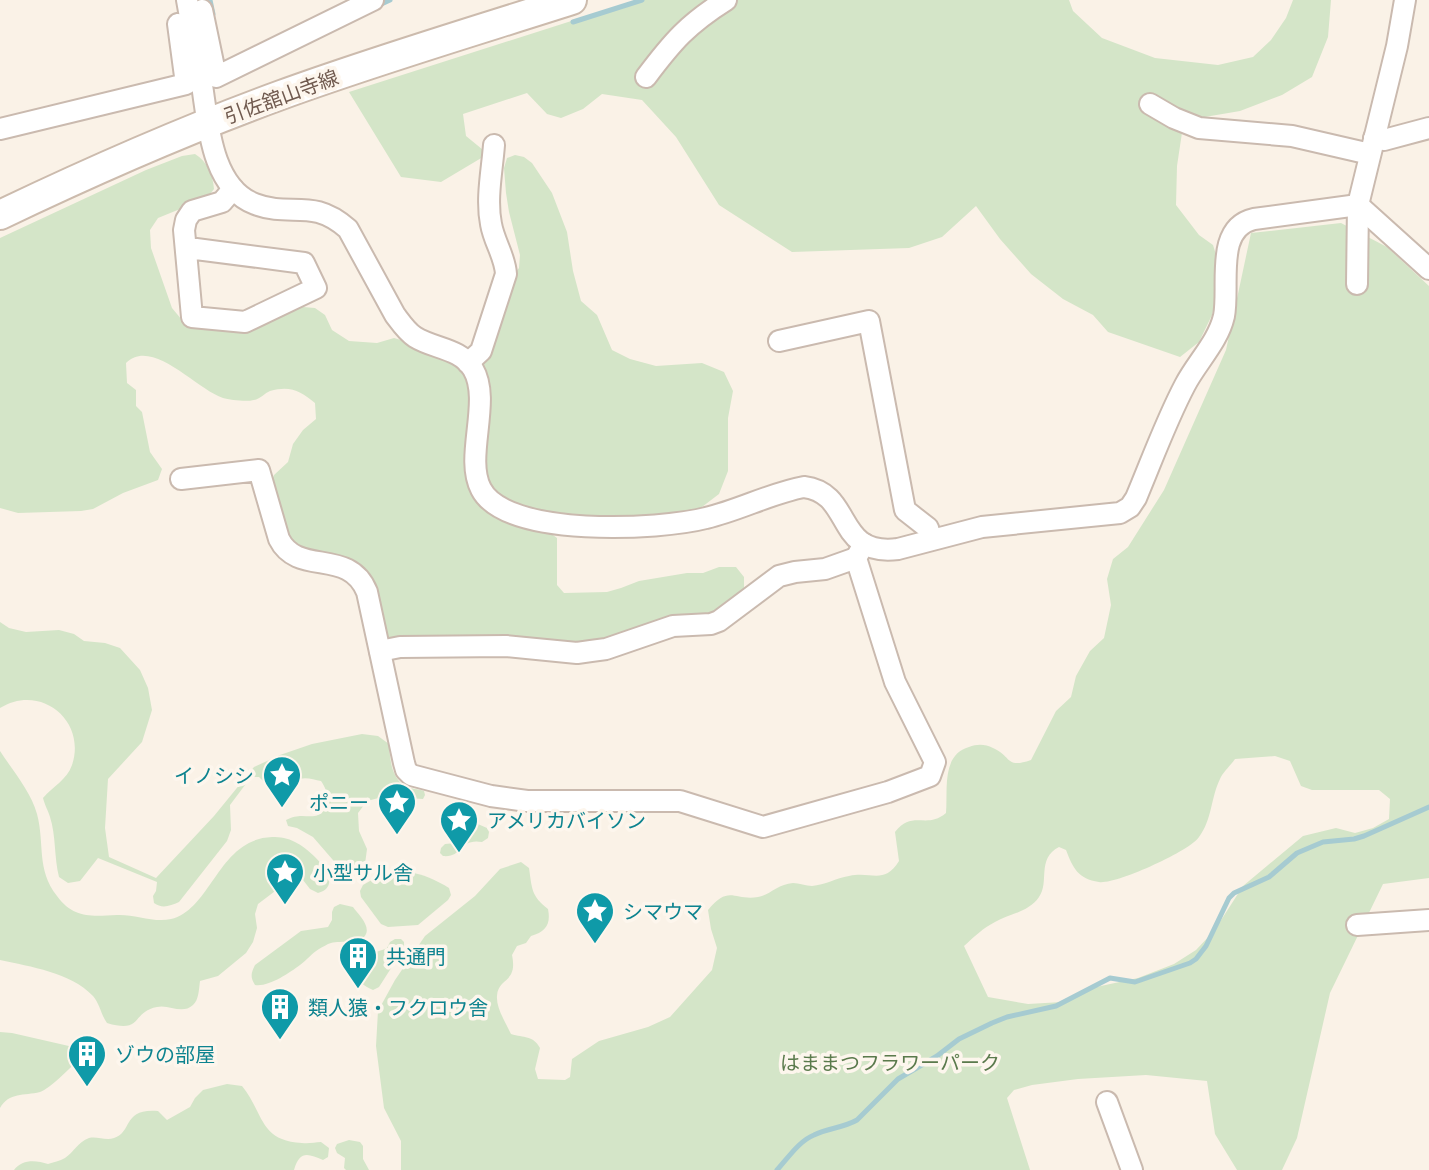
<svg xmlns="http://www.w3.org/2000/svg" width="1429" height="1170" viewBox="0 0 1429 1170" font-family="Barlow,'Noto Sans JP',sans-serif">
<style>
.green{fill:#d4e5c8;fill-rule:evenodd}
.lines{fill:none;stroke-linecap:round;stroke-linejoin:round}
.stream{stroke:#a6cbd1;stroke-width:5}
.street-casing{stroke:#cabaaf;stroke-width:24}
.secondary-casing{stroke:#ccbbad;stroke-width:32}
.street{stroke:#fff;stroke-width:20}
.secondary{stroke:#fff;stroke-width:28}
.labels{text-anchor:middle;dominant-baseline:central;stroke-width:7;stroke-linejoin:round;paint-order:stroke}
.street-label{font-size:20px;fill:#705a4f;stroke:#fdf6ed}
.culture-label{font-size:20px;fill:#0d838f;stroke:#fdf6ed;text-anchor:start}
.park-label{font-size:20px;fill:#5a7a4c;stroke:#fdf6ed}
</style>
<rect width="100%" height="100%" fill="#faf2e7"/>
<g class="green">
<polygon points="637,0 1069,0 1073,11 1102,38 1155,58 1218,65 1253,57 1271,40 1286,18 1293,0 1331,0 1328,37 1312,77 1282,95 1240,111 1193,119 1183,126 1177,166 1176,205 1199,235 1213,245 1219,264 1218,290 1212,315 1199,342 1180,357 1108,332 1093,315 1063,299 1031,274 1000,239 976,206 942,237 909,248 792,252 719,205 676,137 642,100 602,94 583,109 561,118 547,114 527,93 463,114 466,136 488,154 441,182 401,177 349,92"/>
<path d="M195,154C207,161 213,175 214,189L207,198L158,218L150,230L151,248L172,308L182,320L197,326L242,327L303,307L315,308L325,315L332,330L349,341L377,343L394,338L408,342L455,363L468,376L470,474L557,538V585L564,593L607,592L621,588L639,581L687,573H703L719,567H736L744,577V590L721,613L617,641L576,645L543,642L536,638L528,637L390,640L384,639L369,585L310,558L287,541L269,488L274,475L288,462L293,444L303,430L316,419L315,403C301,391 290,385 270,391C265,393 260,399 254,400C247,402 230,400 223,398C196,389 152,337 126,363L127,383L136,390V406L142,412L150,452L162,469L158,480L123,493L93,509L81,511L18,513L0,508V238L146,170L182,156Z"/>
<polygon points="515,155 524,157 532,163 552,193 567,232 573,271 581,301 597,315 612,350 630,359 656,366 702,363 724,372 733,391 728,418 728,471 719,494 698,510 677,517 570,519 497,500 482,473 480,366 511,278 519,268 520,255 509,212 506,193 504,168 507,158"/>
<path d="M1341,223L1387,247L1429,286V878L1383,884L1330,993L1297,1138L1282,1170H1237L1215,1134L1207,1081L1146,1075L1078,1079L1032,1085L1014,1090L1007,1098L1030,1170H401V1141L384,1108L376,1046L378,1011L395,980L425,936L475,896L500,869L521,862L529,868C532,888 531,896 548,909C551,924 546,932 531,936L526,943L517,946L512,955C518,984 498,977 497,996C496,1008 506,1023 511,1034C524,1038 533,1035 540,1048L535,1069L538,1079L565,1080L570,1077L572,1059L599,1041L648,1027L670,1017L712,970L717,948L711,929L708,910C729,884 734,901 758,897C770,895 778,884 793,883C799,883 806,886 812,886C825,885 836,878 849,876C872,871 884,885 899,861L895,832C913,809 926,830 946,813C948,790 941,755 969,747C977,744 985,744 993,748C1012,756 1005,769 1031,760L1056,711L1071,697L1076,676L1090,651L1104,638L1111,605L1107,579L1113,559L1128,547L1164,490L1226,350L1251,233ZM1275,756L1290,761L1301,786L1312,790H1379L1390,799L1389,819L1373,828L1355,833L1336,828L1303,836L1243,886L1214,931L1196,950L1174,964L1138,978L1087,989L1062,1002L1028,1004L988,997L964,946C974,937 983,928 995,922C1009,914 1029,912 1039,897C1050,882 1036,859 1059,847L1066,850C1073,868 1078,879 1099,882C1115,885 1190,851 1199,837C1212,820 1211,797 1220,779C1223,772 1231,765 1235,759Z"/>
<path d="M0,622L9,628L26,632L59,630L74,634L84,641L105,643L120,648L140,670L148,688L152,710L142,742L108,779L105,828L109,857L156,878L214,816L254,767L280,755L312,744L362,734L378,736L389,744C390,758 391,778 405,786C411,789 418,789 424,791L425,795L423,799L408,798L394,794L367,801L358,813L359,831L367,849L365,864L352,870L339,867L313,837L297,828L288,826L286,820C301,812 309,819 318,815C333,808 328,791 321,781C314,780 307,777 300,779C289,782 299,781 289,786C278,793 267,785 259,777H251L230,805L231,830L227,841L179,902C170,906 162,909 154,903L153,896L156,891L157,882L98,858L80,881L68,883L59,877C54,857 56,835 50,817C48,810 45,806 43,798C53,786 67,780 72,765C87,720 40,683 0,708Z"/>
<path d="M0,751C13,771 31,792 37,814C45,844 36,869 57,896C74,919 91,916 117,915C134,914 154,923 171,919C212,909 218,839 272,837C280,837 288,838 295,842C310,849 348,884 318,893L310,889L303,880L291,879L258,904L255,914L257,928L253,942L246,953L218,976L200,981C199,988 199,1000 193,1005C182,1015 169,1004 157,1007C131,1012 143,1034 107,1023C101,1015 100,1004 93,996C70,972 31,967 0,960Z"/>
<path d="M471,821L487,828L489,832L488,838L482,842C459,838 463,858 443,856L440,853L441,848L445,844L456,843L463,833V827L466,823Z"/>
<path d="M408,872C423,874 436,880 449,888L451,895L448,900L418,925L388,927L381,924L361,897L360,891L363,885L377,877L392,873Z"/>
<path d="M340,904L353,907C358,914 370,925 366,934C361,945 341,940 331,943C327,944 323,947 319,949C312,953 307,960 300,965C289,973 269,987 255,985C250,977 251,973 255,965L301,931L328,927L332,920V912L334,907Z"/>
<path d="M395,939H401L404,942V948L379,987L373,990C356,983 346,967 367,956C373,952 381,951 387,948L390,942Z"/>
<path d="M0,1032L12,1033L82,1049L86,1053C77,1061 49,1090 40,1092C24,1096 9,1092 0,1108Z"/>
<path d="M227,1084L242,1086C264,1113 259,1141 302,1143C309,1144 315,1142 321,1142L329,1148L328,1157L323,1160C308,1154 300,1150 294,1170H14C22,1159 36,1160 48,1164C53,1162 60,1161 65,1158C74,1152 78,1142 89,1138C97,1136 106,1141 114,1138C133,1132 122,1108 158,1111L167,1120L190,1107L195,1098L203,1090Z"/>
<polygon points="349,1140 360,1142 363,1146 363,1159 369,1170 346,1170 344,1168 345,1158 337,1153 335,1148 337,1144"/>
</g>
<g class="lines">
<g class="stream">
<polyline points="210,0 213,14"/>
<polyline points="377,6 390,0"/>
<polyline points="573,22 642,0"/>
<path d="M777,1170C788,1158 799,1141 814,1135C828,1128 843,1128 857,1120L898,1079L937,1056L959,1039L992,1023L1007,1017L1056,1006L1110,978L1135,982L1190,963L1196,959L1206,946L1229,898L1234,893L1269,877L1297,853L1323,842L1354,839L1364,836L1429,807"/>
</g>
<g class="street-casing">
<g id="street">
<path d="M187,0C192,28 197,57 202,85C208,124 212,188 255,204C291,218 312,197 348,229L395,315C401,323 407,332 415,337C434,349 460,348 473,369C492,401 464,457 481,489C506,538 660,530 706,518C740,510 771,493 804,487C854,493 834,557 898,549L982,527L1120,513L1130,507L1136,498C1152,460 1166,421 1185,385C1197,362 1218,342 1224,316C1230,286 1214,228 1254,219L1358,205L1429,269"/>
<polyline points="202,10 216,77 373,0"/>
<path d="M646,77C673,41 688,24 726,0"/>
<polyline points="1150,104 1174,118 1199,128 1292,136 1370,154"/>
<polyline points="0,129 186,84 178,24"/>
<polyline points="1374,138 1384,140 1429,128"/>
<polyline points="186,250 196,249 304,263 316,288 245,322 192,317 184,230 186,220 192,211 222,202 233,189"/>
<polyline points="1357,284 1358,205 1397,46 1405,0"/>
<polyline points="779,341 869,321 905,510 928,528 931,539"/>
<path d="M468,363L481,351L506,274C505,256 494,242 491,224C486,199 492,171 494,145"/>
<path d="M181,479L259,470L279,539C298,577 349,547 367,592L404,763L406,770L411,775L491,796L527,801H680L763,827L888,792L930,776L935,762L895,682L856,558L864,544"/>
<polyline points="380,651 400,647 506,646 577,653 591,651 606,649 673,626 711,624 719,621 779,576 795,572 825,569 856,558"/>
<polyline points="1357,925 1429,920"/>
<polyline points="1107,1102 1132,1170"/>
</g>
</g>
<g class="secondary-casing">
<path id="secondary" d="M0,215C92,171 185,130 281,95C377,60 475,31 572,0"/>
</g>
<use href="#street" class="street"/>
<use href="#secondary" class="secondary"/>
</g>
<defs>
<g id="sight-pin" transform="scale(2)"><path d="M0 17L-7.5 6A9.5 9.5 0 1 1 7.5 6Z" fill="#0f9aa8" stroke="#fdf6ed"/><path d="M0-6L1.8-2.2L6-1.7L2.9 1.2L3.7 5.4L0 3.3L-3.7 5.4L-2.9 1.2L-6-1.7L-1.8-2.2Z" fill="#fff"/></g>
<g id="building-pin" transform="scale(2)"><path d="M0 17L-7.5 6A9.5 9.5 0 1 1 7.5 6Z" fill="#0f9aa8" stroke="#fdf6ed"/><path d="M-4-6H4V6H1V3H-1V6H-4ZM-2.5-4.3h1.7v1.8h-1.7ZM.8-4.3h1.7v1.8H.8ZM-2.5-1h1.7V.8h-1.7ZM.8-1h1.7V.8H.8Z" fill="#fff"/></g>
</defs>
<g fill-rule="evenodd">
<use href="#sight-pin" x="282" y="775"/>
<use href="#sight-pin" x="397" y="802"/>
<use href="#sight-pin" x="459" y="820"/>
<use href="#sight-pin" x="285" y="872"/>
<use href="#sight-pin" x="595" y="911"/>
<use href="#building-pin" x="358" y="956"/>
<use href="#building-pin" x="280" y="1007"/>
<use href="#building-pin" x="87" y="1054"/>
</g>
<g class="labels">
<g class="street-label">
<text transform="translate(281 96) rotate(-20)">引佐舘山寺線</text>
</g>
<g class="culture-label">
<text x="254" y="775" text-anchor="end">イノシシ</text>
<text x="369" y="802" text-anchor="end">ポニー</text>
<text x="487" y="820">アメリカバイソン</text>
<text x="313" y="872">小型サル舎</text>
<text x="623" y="911">シマウマ</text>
<text x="386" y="956">共通門</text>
<text x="308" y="1007">類人猿・フクロウ舎</text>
<text x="115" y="1054">ゾウの部屋</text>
</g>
<g class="park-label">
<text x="890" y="1062">はままつフラワーパーク</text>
</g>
</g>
</svg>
